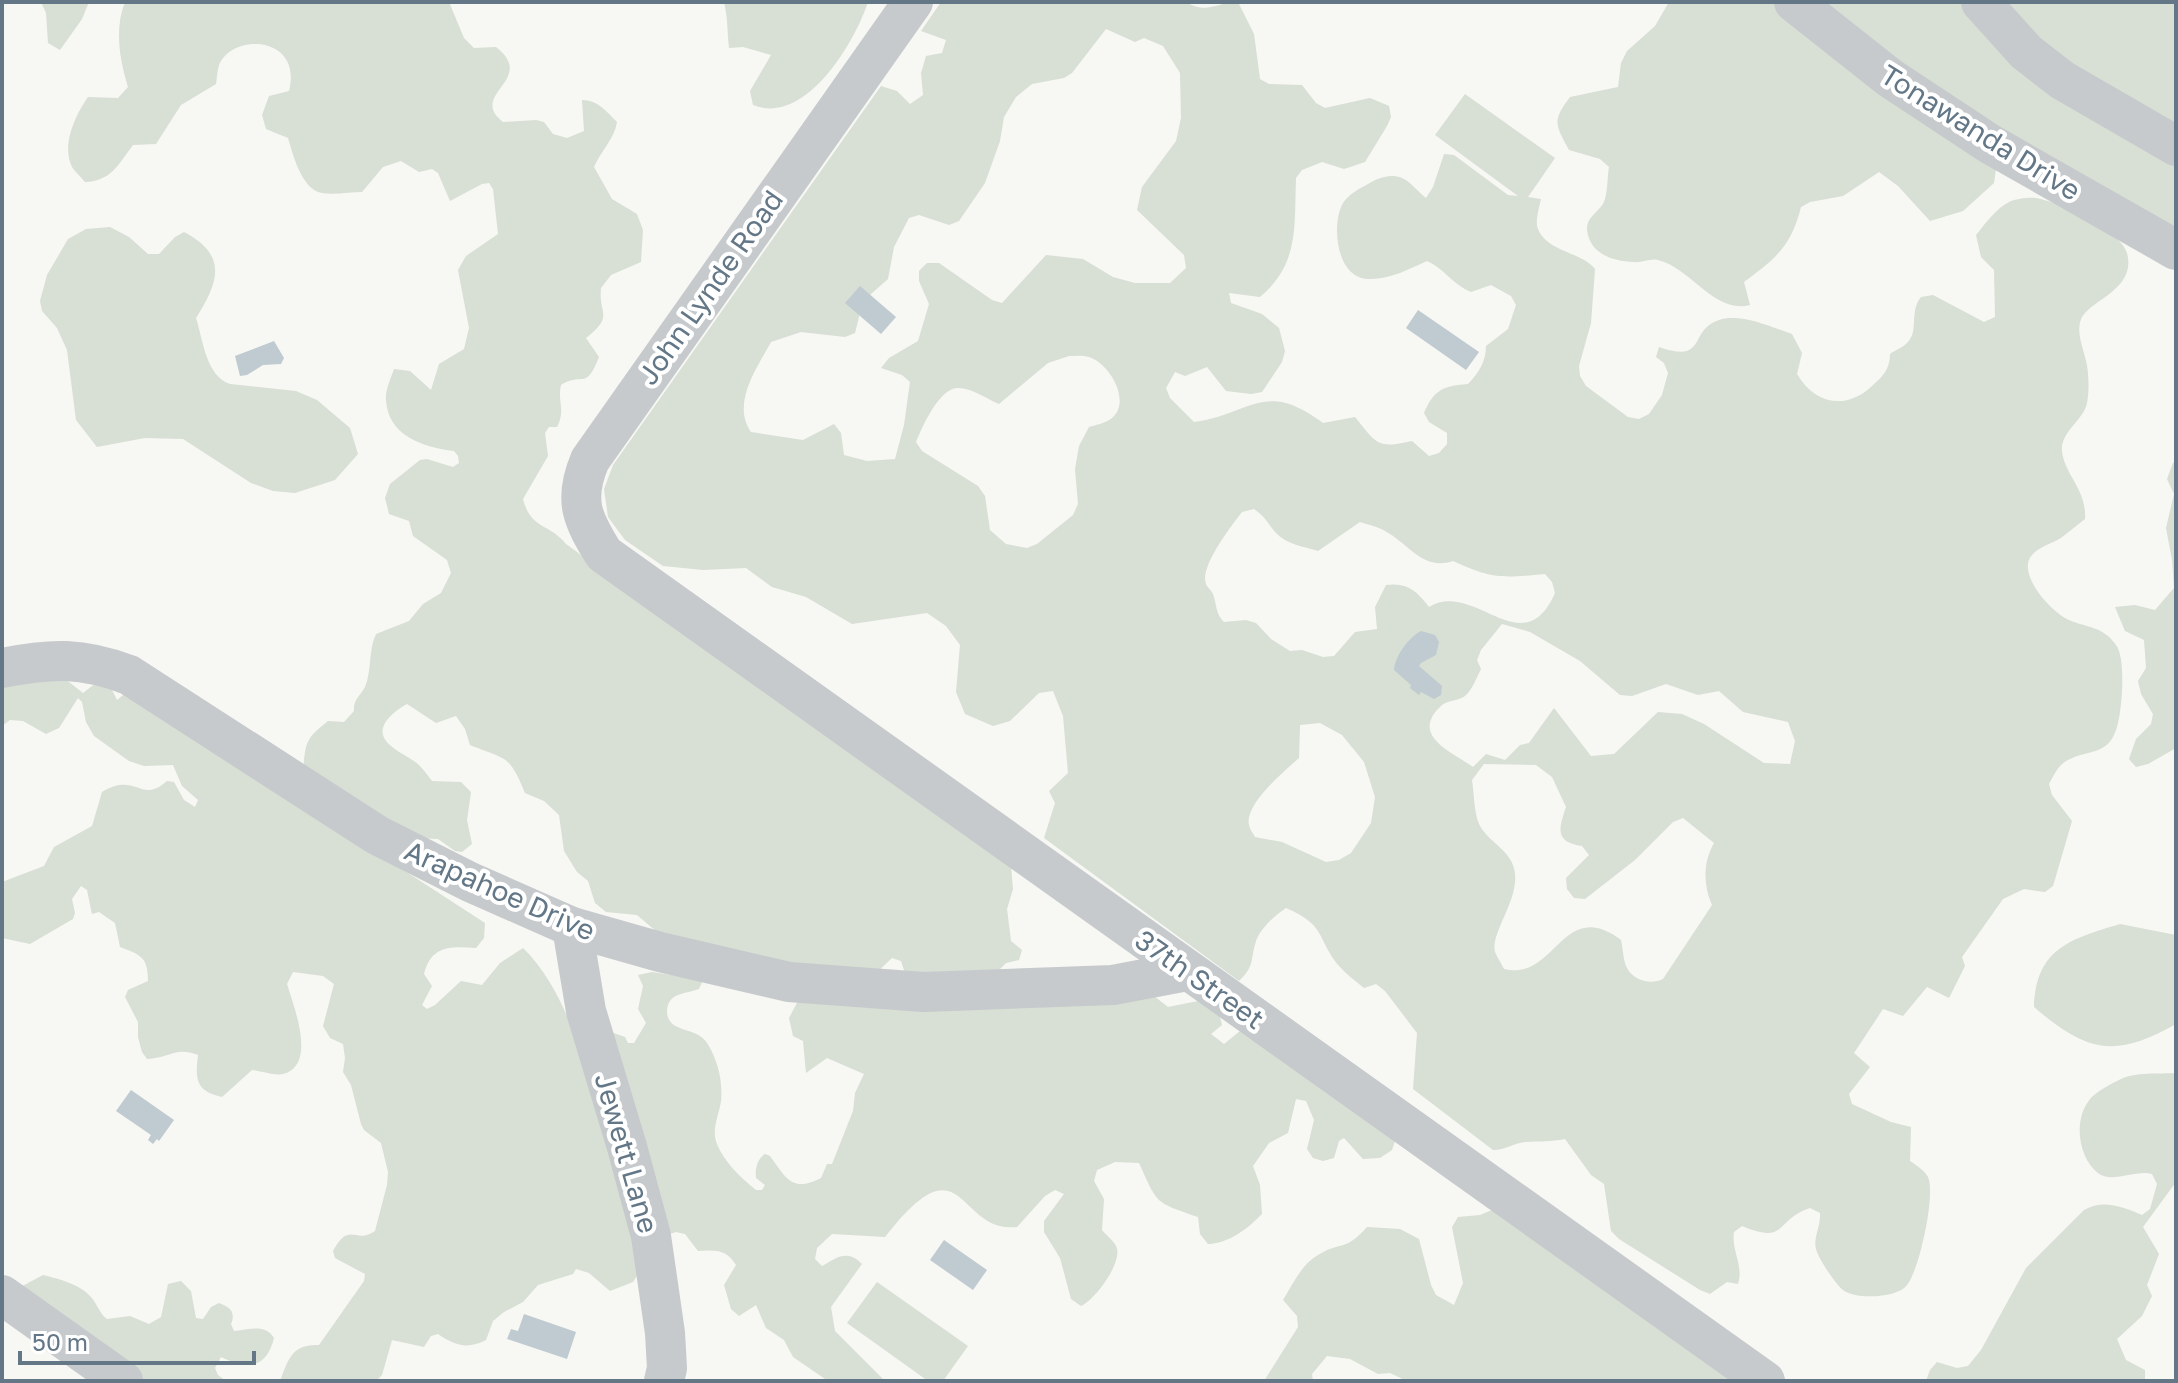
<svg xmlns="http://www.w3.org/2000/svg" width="2178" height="1383" viewBox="0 0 2178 1383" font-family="'Golos Text',sans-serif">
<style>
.green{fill:#d8dfd4;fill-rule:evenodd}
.water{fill:#bfcbd0}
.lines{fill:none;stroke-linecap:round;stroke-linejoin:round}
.minor{stroke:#c6cacd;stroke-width:40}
.labels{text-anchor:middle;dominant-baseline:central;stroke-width:8;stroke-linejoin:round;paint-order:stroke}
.street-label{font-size:28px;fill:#637787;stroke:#fff}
</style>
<rect width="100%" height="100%" fill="#f7f7f3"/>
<g class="green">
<polygon points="41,2 89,2 82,19 60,50 48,43 46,13"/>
<path d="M125,2H449L464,38L474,48L496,47C538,80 467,94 503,122L536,120L544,122L553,134L567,138L584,131L582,100C598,100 607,112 617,122C615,138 600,152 594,167L612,199L637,214L643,230L641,262L611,275L601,288C598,315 615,315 586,338L599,357C585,392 583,371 561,385C557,402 566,409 557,427H549L545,433L548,456L523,499C531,530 548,522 566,544L1011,866L1013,889L1007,909L1011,941L1022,950L1019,960L1006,963L993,976H906L901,961L892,958L875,974L784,964L664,938L637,915L606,912L595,903L588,881L577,872L564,851L559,815L544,801L525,793C509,754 507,760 470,745L465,729L456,716L436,723L407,704C398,709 394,712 387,720C370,743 406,753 419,765C424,770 428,776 432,781L461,782L471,792L467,820L472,844L462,852L455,851L438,839L415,838L303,771C306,742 305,739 328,721L344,722L354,711C353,700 360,696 365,687C372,671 368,651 376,634L409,621L423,604L441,593L451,573L447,560L413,536L409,521L389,514L385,498L390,484L420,460L427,459L453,467L459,463L458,456L454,451C423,447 388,436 386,400C385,390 391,378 394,369L410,371L431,390L439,364L464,349L469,328L458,270L466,256L498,234L493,189L489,183L482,184L450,201L438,173L432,169L419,172L401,161L383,167L362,192C350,192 335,195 322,193C302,190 293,155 288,138L266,129L262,115L269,96L289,91C303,36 233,32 219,65C217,71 217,78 216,84L181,105L156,144L133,145C118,165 111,181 85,182C81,177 75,172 72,167C61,145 76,114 88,97L118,98L128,87C120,60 114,30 125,2Z"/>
<path d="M724,2H868C854,44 805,126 753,105L750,91L771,55L743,47L729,48C727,32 728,18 724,2Z"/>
<path d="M941,2H1186C1207,15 1217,2 1238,2L1254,34L1260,79L1269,84L1302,85L1316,103L1325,108L1370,98L1389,106L1391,117L1387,126L1365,162L1344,169L1322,162L1302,170L1296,178C1294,226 1300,263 1260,297L1229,293L1231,303L1262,314L1279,328L1285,351L1282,362L1262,392L1251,394L1226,391L1207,367L1185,376L1175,372L1166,388L1170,398L1194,422C1252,414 1264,379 1323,423L1355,417C1377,444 1377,449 1412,441L1429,456L1439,453L1447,444V433L1429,422L1424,413C1434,389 1444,386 1468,384C1479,373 1486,361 1486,346L1508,329L1516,305L1511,296L1491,285L1471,292C1453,285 1445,269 1427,261C1409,269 1389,280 1368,279C1336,278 1331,224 1343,203C1349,194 1359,189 1368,184C1378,178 1390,173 1402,178C1411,182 1419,193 1426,198L1433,187L1444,154L1454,155L1508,195L1518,196L1435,135L1465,94L1555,158L1528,197L1541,199C1539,207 1536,219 1537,226C1544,252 1581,251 1595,269L1591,323L1579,366L1580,376L1586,386L1628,417L1639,419L1649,414L1662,395L1668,373L1664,363L1656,357L1659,347C1708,364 1688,330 1719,320C1742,313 1770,327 1792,334L1802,353L1797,374C1815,405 1847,410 1872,386C1883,376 1890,369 1890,354C1895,350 1904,347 1908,342C1919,330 1909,312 1921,297L1933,295L1984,322L1995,317L1994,270L1981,257L1976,235C1986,223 1996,208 2011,201C2017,199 2029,197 2035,198C2058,201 2121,230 2127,253C2137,290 2089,300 2081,319C2076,333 2083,347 2086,361C2089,372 2090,399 2085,409C2079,422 2060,435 2062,451C2064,474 2087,490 2085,519C2077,525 2069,532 2061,538C2053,543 2041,546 2034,553C2013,571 2051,612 2069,620C2087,628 2103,626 2116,645C2126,658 2122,707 2118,723C2110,757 2091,748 2068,760C2058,765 2054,775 2049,784L2052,795L2072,821L2053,886L2045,892L2024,889L2003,899L1962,957L1965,966L1949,998L1927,987L1903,1016L1883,1009L1854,1053L1870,1067L1849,1094L1852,1104L1891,1122L1911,1127L1910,1161C1916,1165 1925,1171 1928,1177C1936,1194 1919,1271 1907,1285C1898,1298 1855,1300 1843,1290C1836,1285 1818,1258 1816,1249C1813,1238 1821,1226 1820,1213L1810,1208C1774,1220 1788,1245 1742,1226L1734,1232C1731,1250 1744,1266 1738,1284L1727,1282L1710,1294L1700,1290L1619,1239L1611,1231L1604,1184L1591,1175L1565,1139C1550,1142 1540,1141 1525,1142C1514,1143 1505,1150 1493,1150L1413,1089L1417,1033L1385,991L1376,984L1364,988C1356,981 1347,975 1340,967C1316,939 1328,926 1286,908C1275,915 1260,929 1256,941C1250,960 1255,966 1239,981L1044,838L1055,803L1049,791L1068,773L1063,716L1053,691L1039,693L1010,721L993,726L965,714L956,692L960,645L946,626L927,613L852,624L806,597L772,587L746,568L703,570L663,566L625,540L608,517L604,489L613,465L881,86L897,91L910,104L923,95L921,73L926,56L942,53L946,40L921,31ZM1106,29L1135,42L1144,38L1163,46L1180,73L1181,118L1176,141L1142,187L1137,210L1184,255L1186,268L1170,283H1135L1113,277L1083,259L1046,255L1002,303L992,300L939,263H927L919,271V281L929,304L918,341L889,358L881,368L902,375L910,382L904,425L895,459L867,461L844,455L841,433L834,424L803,440L751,432C731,403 757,368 771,342L801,332L845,337L855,333L863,301L888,279L894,247L909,218L919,215L949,225L959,221L985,183L1000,141L1004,117L1016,97L1032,84L1064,78L1072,73ZM1069,356C1075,356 1083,355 1089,357C1109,363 1132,401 1112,418C1106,423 1096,425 1089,427L1079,446L1075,469L1078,504L1073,515L1037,544L1027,548L1006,544L990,530L985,496L978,486L922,451L916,442C922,427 939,389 957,388C970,387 987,399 999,404L1048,363ZM1254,509C1265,516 1268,524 1276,533C1286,544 1305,547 1318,551L1360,522C1368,525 1377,526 1385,531C1409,544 1423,571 1453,561C1492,579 1502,578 1545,574L1552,582L1555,593C1523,666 1474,579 1429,607C1417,591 1407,582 1386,585L1375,607L1377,629L1355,632L1334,656L1323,657L1302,650L1290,651L1271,639L1256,623L1246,620L1224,622C1215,613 1217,605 1213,594C1211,590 1207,587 1206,584C1199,567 1232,525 1242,512ZM1502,624L1530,632L1580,661L1620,695L1632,696L1666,684L1698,695L1719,691L1743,712L1788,722L1795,741L1790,764L1764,763L1704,724L1682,714L1658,712L1614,754L1591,756L1554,708L1529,743L1520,745L1505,760L1486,754L1473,767C1450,751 1409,735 1442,705C1448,700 1459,701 1465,696C1472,690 1477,677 1481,669L1477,660L1481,650ZM1320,723L1342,735L1364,762L1375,797L1371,823L1351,853L1339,860L1326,862L1282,842L1255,837C1253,833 1250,830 1249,825C1244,804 1285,771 1299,758L1300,725ZM1484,764L1536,765L1552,777L1566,807C1559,828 1554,842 1582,846L1589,855L1566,878L1567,889L1574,898L1585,899L1635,860L1673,822L1683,818L1714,843C1703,862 1703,885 1712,905L1663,979C1651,985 1634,981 1627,968C1623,961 1623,948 1621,940C1562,896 1556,982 1504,969C1501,963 1497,957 1495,952C1490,934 1518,901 1515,874C1513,850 1488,843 1479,824C1474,812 1474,793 1472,780Z"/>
<path d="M1669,2H1779L1997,162L1994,183L1963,211L1930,221L1898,186L1879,172L1843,196L1810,202L1801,207C1791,247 1775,259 1744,282L1750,305C1714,314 1691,268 1658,260C1650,258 1642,263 1634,262C1612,261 1590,254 1587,230C1586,218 1597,213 1603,204C1608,195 1607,178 1609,167L1600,159L1569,150C1555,124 1552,121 1570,97L1618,87L1621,63L1627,51L1655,26Z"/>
<polygon points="1823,2 1969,2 2176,157 2176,231 2071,173 1932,86"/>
<polygon points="2003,2 2176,2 2176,127 2066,63"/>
<path d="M110,227L129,237L148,254H159L175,237L184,232C228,255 219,282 196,318C203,340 206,376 230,384L296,391L317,400L350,428L358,454L335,480L295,493L273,491L251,483L183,439L145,438L97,447L76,420L67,350L57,328L42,311L40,301L47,275L68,239L86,229Z"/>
<polygon points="2176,461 2176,748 2148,764 2136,767 2129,759 2136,739 2151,724 2153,714 2141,694 2138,681 2146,668 2144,640 2125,631 2115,607 2135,605 2155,610 2174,588 2172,560 2166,528 2174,494 2167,479 2173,463"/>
<path d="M60,675L83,693L96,683L111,688L117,700L128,691L485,923L484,938L476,948C451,946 431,945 424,974L432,986L422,1005L427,1009L435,1005L461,981L482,985L500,963L523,948C568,992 585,1066 602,1125C616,1172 630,1219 644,1265L633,1282L610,1291L589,1273L576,1269L573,1274L538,1285L523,1302L504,1312L493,1321L486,1340C467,1350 454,1345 438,1334L431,1336L424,1347L392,1340L382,1375L376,1381H280C289,1358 292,1344 319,1345L364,1281L365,1274L335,1258L333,1251C350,1220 355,1245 375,1231L387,1185L388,1172L381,1143L364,1130L361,1124L351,1085L343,1072L345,1058L343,1044L330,1038L323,1026L334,984L323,976L293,972L287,984C293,1005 318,1065 283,1074C276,1076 261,1071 252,1070L222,1097C196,1091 195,1080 198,1055C176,1046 169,1058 147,1059L142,1052L138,1037V1022L125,997L128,990L148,981C148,957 141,955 120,947L115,923L99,912L92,914L87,890L81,886L72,899L75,913L73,919L30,944L2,938V882L44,866L54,847L92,826L102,792C137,771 140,805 167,781L174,782L184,800L195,807L198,800L182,786L173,765L144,766L129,761L94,736L86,722L82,702L78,698L59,728L46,734L23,721L10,720L2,726V683Z"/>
<path d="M2120,924L2176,935V1024C2114,1059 2087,1052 2034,1007C2036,948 2071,939 2120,924Z"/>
<path d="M652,972L703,980L699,989C686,994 668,992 667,1011C667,1034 697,1026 707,1043C718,1060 723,1082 721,1101C719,1115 711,1130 717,1144C724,1162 741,1178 756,1190H762L765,1185L756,1178C755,1169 757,1159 765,1154L770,1156C786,1178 792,1193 821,1178L827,1164H832L853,1111L855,1093L864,1074L827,1058L806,1073L803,1041L793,1036L789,1018L800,997L1154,996L1168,1007L1198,1001L1220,1017L1222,1025L1211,1034L1224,1044L1240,1031L1395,1141L1392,1150L1380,1158L1363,1159L1344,1138L1339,1141L1334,1158L1323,1161L1313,1158L1307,1149L1314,1120L1306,1101L1296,1099L1288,1133L1269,1143L1253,1166L1260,1185L1262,1214C1247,1229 1230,1243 1208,1244L1200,1234L1198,1217C1155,1202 1158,1205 1139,1163L1115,1162L1097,1170L1094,1181L1104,1199L1102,1230C1106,1235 1113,1240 1116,1246C1124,1261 1095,1300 1081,1306L1071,1299L1060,1258L1044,1232V1221L1064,1194L1055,1190L1045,1196L1017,1227C956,1234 965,1134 885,1237L832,1234L817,1248L815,1259L822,1266C837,1257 848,1249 862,1264L831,1307L835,1331L885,1381H828L793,1357L784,1340L766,1328L756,1305L739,1316L731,1309L724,1285L736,1265C726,1249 716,1250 698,1251L685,1234L676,1232L663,1236L608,1031L625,1037L628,1043H634L646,1023L638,1009L643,986L638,975Z"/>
<path d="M2176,1073V1182L2143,1227L2159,1254L2147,1285L2152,1296L2142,1316L2117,1339L2126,1360L2145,1370V1381H1926L1930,1370L1937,1362L1957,1368L1968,1366L1981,1350L2026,1268L2084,1210C2104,1199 2122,1207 2142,1215L2150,1209L2157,1184L2152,1174C2136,1169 2112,1184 2098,1173C2078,1157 2073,1120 2090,1099C2097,1091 2111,1084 2121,1079C2135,1072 2160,1074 2176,1073Z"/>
<path d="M1492,1210L1733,1381H1407L1390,1373L1378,1374L1350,1359L1327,1356L1312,1374L1313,1381H1264L1298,1327L1297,1316L1283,1300C1293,1284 1301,1265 1318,1255C1341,1241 1345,1252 1367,1227L1400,1229L1419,1239L1431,1285L1436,1295L1454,1305L1463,1283L1452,1227L1458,1217L1480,1215Z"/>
<path d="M43,1275C59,1279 80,1284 91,1297C98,1305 99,1313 107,1319L130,1316L149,1324L161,1317L168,1284L181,1281L191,1291L196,1318L203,1319L211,1307L219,1303C230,1307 236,1312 231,1324L234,1331C248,1330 265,1323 274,1338C266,1370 247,1369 221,1357L215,1368L218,1375L226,1381H146L17,1289Z"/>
<polygon points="877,1282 968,1346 943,1381 928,1381 847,1323"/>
</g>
<g class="water">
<polygon points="860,286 896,317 881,334 845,303"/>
<polygon points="1418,310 1479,352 1466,370 1406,328"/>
<polygon points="274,341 284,358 281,364 263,365 247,375 240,376 235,356"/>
<path d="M1421,631L1435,635L1439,642L1436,655L1421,663L1419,666L1442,686L1441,695L1434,699L1421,692L1419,695L1410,688L1411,685L1394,670C1395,656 1409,637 1421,631Z"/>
<polygon points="131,1090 174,1120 159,1141 157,1139 153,1144 148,1140 151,1135 116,1111"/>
<polygon points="944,1240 987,1270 973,1290 930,1260"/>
<polygon points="524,1314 576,1332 567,1359 507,1339 511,1329 518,1331"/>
</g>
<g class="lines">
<g class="minor">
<path d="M913,2L590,460C573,500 582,519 604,554L1765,1381"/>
<polyline points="1794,2 1890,78 1990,144 2176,250"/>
<polyline points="1981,2 2026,52 2062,80 2176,146"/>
<path d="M2,668C51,658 82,657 129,675L377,835L470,882L572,927L660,952L789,982L924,992L1113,985L1187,971"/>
<polyline points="572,927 586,1011 627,1147 651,1236 665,1333 667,1368 664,1381"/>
<polyline points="2,1295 123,1381"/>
</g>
</g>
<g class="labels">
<g class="street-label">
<text transform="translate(1981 132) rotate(32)">Tonawanda Drive</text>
<text transform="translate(710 287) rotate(-55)">John Lynde Road</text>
<text transform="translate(500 890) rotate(24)">Arapahoe Drive</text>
<text transform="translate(1200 979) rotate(35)">37th Street</text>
<text transform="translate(627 1153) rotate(74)">Jewett Lane</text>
</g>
</g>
<rect width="2178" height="1383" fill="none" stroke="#637787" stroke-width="8"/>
<path d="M20 1351v12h234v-12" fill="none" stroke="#637787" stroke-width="4"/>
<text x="32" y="1351" font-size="24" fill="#637787" stroke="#ffffff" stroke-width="6" paint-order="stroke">50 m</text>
</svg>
